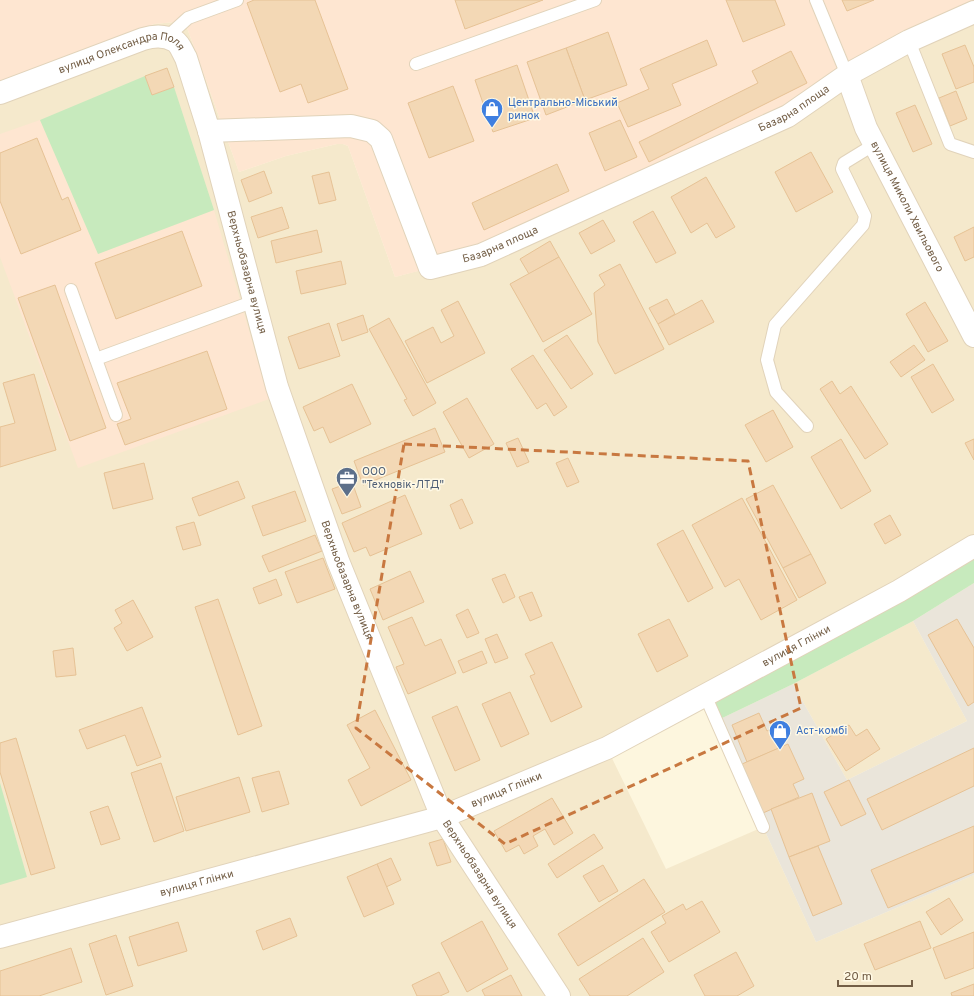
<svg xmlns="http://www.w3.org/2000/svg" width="974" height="996" viewBox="0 0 974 996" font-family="Overpass,sans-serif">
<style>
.residential{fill:#f5e9cc}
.commercial{fill:#fee6d1}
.industrial{fill:#eae5da}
.green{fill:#c7eabd}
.building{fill:#f3d8b5;stroke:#e6c295}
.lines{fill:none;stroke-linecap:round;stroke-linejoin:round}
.lane-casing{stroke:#e1d3ba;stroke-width:14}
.street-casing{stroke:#e1d3ba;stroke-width:24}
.lane{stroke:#fff;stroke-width:12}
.street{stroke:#fff;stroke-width:22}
.marked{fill:none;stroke:#c87840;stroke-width:3;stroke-dasharray:8 5;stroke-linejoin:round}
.labels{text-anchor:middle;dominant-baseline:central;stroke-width:3;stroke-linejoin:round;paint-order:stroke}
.street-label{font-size:11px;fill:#735e46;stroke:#fff9e5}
.shop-label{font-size:11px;fill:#366cbe;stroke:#fff9e5;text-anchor:start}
.service-label{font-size:11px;fill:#4e5e75;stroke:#fff9e5;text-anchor:start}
</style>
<rect width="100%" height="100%" fill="#fdf6de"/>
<g class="residential">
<polygon points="974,12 974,546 607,748 666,869 763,827 816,942 974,875 974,996 0,996 0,83 154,24 175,22 186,25 239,172 286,156 337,144 343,144 348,146 395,277 481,254"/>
<polygon points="913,621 967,721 847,780 793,684"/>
</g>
<g class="commercial">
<polygon points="0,0 974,0 974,12 819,95 481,255 395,277 348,146 343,144 337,144 286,156 239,172 186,25 175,22 154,24 0,83"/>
<polygon points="40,120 98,254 214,210 269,399 78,468 0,257 0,134"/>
</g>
<polygon class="industrial" points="974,583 974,875 816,942 763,827 716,721 793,684 847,780 967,721 913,621"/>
<g class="green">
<polygon points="145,76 152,95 174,87 214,210 98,254 40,120"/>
<polygon points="974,555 974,583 913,621 793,684 716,721 709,703"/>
<polygon points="0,783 27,877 0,885"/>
</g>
<g class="building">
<polygon points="254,0 315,0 348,89 308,103 301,84 280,92 247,3"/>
<polygon points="455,0 543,0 465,29"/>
<polygon points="726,0 775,0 785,25 743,42"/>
<polygon points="842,0 874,0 847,11"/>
<polygon points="608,32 627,85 585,100 566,48"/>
<polygon points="707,40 717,65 672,84 681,105 628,127 617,103 649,89 640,69"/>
<polygon points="965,45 974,67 974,82 956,89 942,54"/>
<polygon points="566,48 585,100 546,115 527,62"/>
<polygon points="791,51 807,83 649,162 639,142 758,83 752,71"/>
<polygon points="517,65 535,118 493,132 475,80"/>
<polygon points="167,68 174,87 152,95 145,76"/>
<polygon points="453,86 474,141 429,158 408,103"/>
<polygon points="956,91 967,119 950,126 939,98"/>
<polygon points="915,105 932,144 913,152 896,113"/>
<polygon points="620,120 637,157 605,171 589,133"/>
<polygon points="37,138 62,200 68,197 81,230 21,254 0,201 0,153"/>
<polygon points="811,152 833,192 796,212 775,172"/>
<polygon points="557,164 569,191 484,230 472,203"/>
<polygon points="264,171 272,193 249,202 241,180"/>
<polygon points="329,172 336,200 319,204 312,176"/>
<polygon points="706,177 735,227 716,238 707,223 691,233 671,197"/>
<polygon points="282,207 289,228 258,238 251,217"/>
<polygon points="653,211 676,253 656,263 633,222"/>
<polygon points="603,220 615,241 591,254 579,233"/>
<polygon points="974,227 974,257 965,261 954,237"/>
<polygon points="317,230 322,252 276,263 271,241"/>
<polygon points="182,231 202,286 116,319 95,263"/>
<polygon points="550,241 559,257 529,274 520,259"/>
<polygon points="559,257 592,314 543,342 510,284"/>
<polygon points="341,261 346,284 301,294 296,271"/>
<polygon points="620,264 664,349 615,374 598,342 594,293 605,285 599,275"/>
<polygon points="55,285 106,428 70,441 18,298"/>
<polygon points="667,299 675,314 658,324 649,308"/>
<polygon points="702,300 714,322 669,345 658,324"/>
<polygon points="458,301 485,353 427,383 405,341 433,327 441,343 454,336 441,310"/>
<polygon points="925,302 948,341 928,352 906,314"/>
<polygon points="363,315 368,332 342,341 337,324"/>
<polygon points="389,318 436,403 413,416 404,400 407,399 369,329"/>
<polygon points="329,323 340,356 299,369 288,337"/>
<polygon points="567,335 593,374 571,389 544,350"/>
<polygon points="914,345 925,360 901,377 890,362"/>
<polygon points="207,351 227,409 125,445 117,424 131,419 117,383"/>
<polygon points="533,355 567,407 554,416 546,403 537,409 511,369"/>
<polygon points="933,364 954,400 932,413 911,377"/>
<polygon points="34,374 56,450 0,467 0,427 15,423 3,383"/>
<polygon points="832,381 840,394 851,386 888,444 865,459 820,389"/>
<polygon points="352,384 371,424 330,443 323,427 314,431 303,407"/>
<polygon points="467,398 494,444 469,458 443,412"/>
<polygon points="773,410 793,447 766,462 745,425"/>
<polygon points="435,428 445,452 363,485 354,461"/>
<polygon points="518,438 529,462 517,467 506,443"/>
<polygon points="841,439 871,491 841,509 811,457"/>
<polygon points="974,439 974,460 965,443"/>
<polygon points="568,458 579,482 567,487 556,463"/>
<polygon points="144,463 153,499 113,509 104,473"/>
<polygon points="238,481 245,498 199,516 192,498"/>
<polygon points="352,482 361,507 342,514 332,489"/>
<polygon points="773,485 811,554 783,568 746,499"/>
<polygon points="295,491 306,521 263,536 252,506"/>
<polygon points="405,495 422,534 370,556 366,547 354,552 342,523"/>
<polygon points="742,498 797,600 761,620 739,579 725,587 692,525"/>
<polygon points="462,499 473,523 460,529 450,505"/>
<polygon points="890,515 901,535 885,544 874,524"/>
<polygon points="194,522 201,545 183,550 176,527"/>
<polygon points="683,530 713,588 688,602 657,544"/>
<polygon points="315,535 322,551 269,572 262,556"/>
<polygon points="811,554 826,583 799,598 783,568"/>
<polygon points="323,558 335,589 297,603 285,572"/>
<polygon points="410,571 424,602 383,620 370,589"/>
<polygon points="505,574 515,597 503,603 492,579"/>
<polygon points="276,579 282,595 259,604 253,588"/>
<polygon points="532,592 542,616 530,621 519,597"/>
<polygon points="218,599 262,726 238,735 195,607"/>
<polygon points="133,600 153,637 127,651 114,628 122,623 115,610"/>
<polygon points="468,609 479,633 467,638 456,615"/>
<polygon points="412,617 425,646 441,639 456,673 408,694 396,667 404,664 388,627"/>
<polygon points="669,619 688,656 657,672 638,634"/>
<polygon points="957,619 974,648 974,702 968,706 928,635"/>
<polygon points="497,634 508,658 495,663 485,639"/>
<polygon points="552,642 582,707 551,722 530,676 535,674 525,654"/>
<polygon points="73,648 76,675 56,677 53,651"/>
<polygon points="482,651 487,663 463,673 458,661"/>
<polygon points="510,692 529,734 501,747 482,704"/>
<polygon points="457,706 480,760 455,771 432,717"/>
<polygon points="142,707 161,757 137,766 125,735 87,749 79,730"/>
<polygon points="375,710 411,780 361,806 348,780 370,768 347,725"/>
<polygon points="759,713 767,731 771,729 776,739 781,737 784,746 747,762 732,725"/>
<polygon points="849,725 856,736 867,729 880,749 846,771 826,739"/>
<polygon points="16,738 55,868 31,875 0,772 0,743"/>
<polygon points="788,744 804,779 793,784 799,797 763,813 742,764"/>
<polygon points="974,748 974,786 882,830 867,799"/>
<polygon points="161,763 184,831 154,842 131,773"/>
<polygon points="279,771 289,804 262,812 252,778"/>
<polygon points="239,777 250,812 186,831 176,797"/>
<polygon points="849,780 866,814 841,826 824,792"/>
<polygon points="812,793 830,841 789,857 771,809"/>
<polygon points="552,798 573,833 554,845 545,829 533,836 538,846 524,854 519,845 506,852 494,831"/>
<polygon points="108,806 120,839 101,845 90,812"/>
<polygon points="974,826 974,872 888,908 871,870"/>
<polygon points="594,834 603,848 557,878 548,864"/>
<polygon points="443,839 451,862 437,866 429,843"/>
<polygon points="818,846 842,904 813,916 789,857"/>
<polygon points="391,858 401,880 386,887 377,864"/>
<polygon points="377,864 394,904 364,917 347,877"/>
<polygon points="603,865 618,891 599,902 583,876"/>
<polygon points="644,879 665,912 578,966 558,934"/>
<polygon points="949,898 963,920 941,935 926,912"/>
<polygon points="702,901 720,932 669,962 651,932 666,923 662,916 683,904 686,910"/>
<polygon points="290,918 297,936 263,950 256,931"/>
<polygon points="482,921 508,969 467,992 441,943"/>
<polygon points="920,921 931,948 875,970 864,944"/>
<polygon points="178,922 187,951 138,966 129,937"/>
<polygon points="974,932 974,968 945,979 933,948"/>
<polygon points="116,935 133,986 106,995 89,944"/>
<polygon points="643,938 664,972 627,996 590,996 579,979"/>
<polygon points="71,948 82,982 39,996 0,996 0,971"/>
<polygon points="736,952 754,986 737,996 705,996 694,975"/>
<polygon points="439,972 449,992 440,996 417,996 412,985"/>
<polygon points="511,975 522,996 485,996 482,990"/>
<polygon points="974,984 974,996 952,996 951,993"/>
</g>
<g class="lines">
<g class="lane-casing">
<g id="lane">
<polyline points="816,0 847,75"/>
<polyline points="166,38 188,18 237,0"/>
<polyline points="909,41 950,144 974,152"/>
<polyline points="416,64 595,0"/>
<polyline points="71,290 116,415"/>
<polyline points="96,359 255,301"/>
<polyline points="807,426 776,392 767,360 775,325 863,225 865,216 842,169 844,163 875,144"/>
<polyline points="705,695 763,827"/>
</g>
</g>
<g class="street-casing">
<g id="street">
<path id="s1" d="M847,75L866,128L974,336"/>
<path id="s2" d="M0,93L143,39C153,36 165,35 175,41C180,44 183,53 186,58L209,131L277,387L338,561L442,817L559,996"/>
<path id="s3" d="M209,131L351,126L372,131L381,139L430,268L481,255L788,116L847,75L909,41L974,12"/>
<path id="s4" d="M0,937L442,817L607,748L899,591L974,546"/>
</g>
</g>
<use href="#lane" class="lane"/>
<use href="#street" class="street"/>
</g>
<path class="marked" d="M404,444L748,461L801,708L505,844L356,728Z"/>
<defs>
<g id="shop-pin" transform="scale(1.15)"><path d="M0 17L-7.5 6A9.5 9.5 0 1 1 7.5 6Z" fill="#3f7fe0" stroke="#fff9e5"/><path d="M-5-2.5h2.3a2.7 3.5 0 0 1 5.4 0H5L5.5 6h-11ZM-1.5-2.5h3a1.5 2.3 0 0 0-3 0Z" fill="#fff"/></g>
<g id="office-pin" transform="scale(1.15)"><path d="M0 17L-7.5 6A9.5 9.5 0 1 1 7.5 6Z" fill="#5c6f8a" stroke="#fff9e5"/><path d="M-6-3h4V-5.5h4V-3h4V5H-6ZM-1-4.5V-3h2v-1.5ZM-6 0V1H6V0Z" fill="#fff"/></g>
</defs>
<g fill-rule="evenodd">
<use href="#shop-pin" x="492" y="109"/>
<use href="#office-pin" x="347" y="478"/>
<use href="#shop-pin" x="780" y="731"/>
</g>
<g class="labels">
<g class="street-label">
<text stroke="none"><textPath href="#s2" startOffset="130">вулиця Олександра Поля</textPath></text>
<text stroke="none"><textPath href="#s3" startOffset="712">Базарна площа</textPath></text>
<text stroke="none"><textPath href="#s1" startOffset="145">вулиця Миколи Хвильового</textPath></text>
<text stroke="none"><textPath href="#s3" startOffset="388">Базарна площа</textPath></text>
<text stroke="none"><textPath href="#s2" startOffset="429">Верхньобазарна вулиця</textPath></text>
<text stroke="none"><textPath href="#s2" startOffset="753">Верхньобазарна вулиця</textPath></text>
<text stroke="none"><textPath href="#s4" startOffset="852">вулиця Глінки</textPath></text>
<text stroke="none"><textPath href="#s4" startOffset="528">вулиця Глінки</textPath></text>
<text stroke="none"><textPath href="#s2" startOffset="1077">Верхньобазарна вулиця</textPath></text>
<text stroke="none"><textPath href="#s4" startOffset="204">вулиця Глінки</textPath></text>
</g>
<g class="shop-label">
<text x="508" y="103">Центрально-Міський<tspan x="508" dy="13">ринок</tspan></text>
<text x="796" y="731">Аст-комбі</text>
</g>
<g class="service-label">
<text x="362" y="472">ООО<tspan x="362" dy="13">"Техновік-ЛТД"</tspan></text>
</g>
</g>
<path d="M838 980v6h74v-6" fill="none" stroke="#735e46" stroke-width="2"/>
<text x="844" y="980" font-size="12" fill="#735e46" stroke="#fff9e5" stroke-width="3" paint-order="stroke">20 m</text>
</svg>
